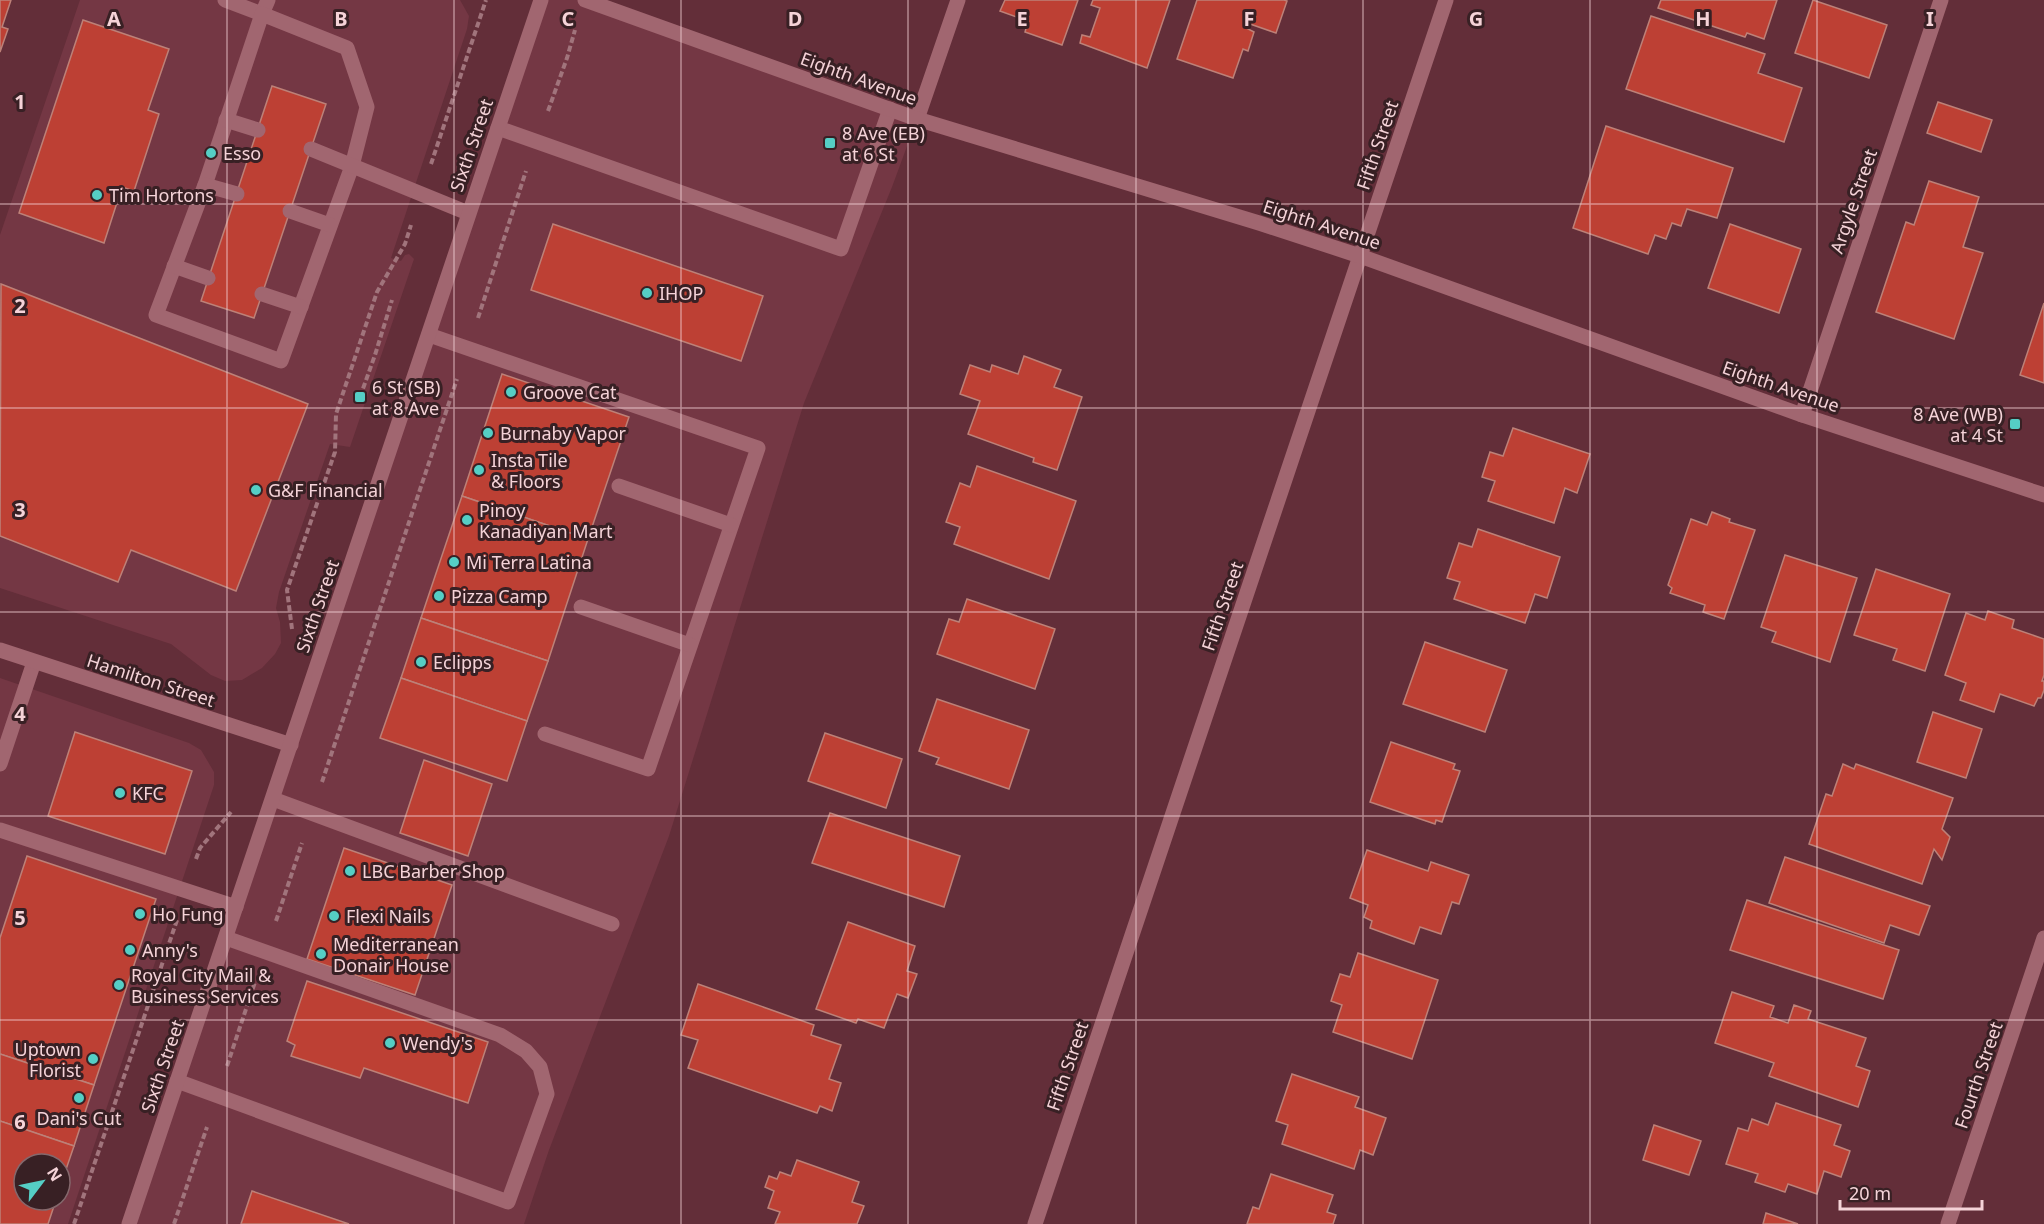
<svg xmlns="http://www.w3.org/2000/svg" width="2044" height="1224" viewBox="0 0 2044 1224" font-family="'Noto Sans',sans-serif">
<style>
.built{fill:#743744;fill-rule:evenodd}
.building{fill:#bd4034;stroke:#bd8178;stroke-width:1.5}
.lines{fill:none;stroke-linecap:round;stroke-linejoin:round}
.path{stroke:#a1747c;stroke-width:4;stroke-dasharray:6 3;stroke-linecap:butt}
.service{stroke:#a16670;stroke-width:15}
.minor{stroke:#a16670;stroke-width:15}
.tertiary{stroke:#a16670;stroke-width:15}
.grid{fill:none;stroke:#f5d3d8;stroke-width:1.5;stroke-opacity:0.55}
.poi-dot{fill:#55cec5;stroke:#382024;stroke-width:2}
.labels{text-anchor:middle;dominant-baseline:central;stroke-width:6;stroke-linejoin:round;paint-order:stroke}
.street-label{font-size:18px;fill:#f5d3d8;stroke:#382024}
.poi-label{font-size:18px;fill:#f5d3d8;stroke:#382024;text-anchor:start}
.grid-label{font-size:20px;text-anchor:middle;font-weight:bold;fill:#f5d3d8;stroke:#382024;stroke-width:6;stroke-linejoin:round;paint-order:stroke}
</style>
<rect width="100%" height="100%" fill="#632e39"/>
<g class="built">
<polygon points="80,0 460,0 469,16 467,29 391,258 401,261 405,255 409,254 414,259 350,447 330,444 279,592 276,608 280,622 281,643 275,654 262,668 242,680 225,681 211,675 171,644 0,588 0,235"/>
<polygon points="541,0 585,0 917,119 892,187 804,403 669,836 549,1150 524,1224 129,1224"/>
<path d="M0,678L189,743L201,750L214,772V785L68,1224H0ZM24,1164H60V1200H24Z"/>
</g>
<g class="building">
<polygon points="0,0 11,0 2,27 8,29 0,52"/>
<polygon points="1005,0 1078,0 1062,45 1025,32 1028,21 1000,11"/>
<polygon points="1093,0 1170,0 1147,68 1080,43 1082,35 1090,37 1100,8 1091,5"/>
<polygon points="1197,0 1284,0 1287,1 1276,33 1250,24 1248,29 1254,32 1248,51 1243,49 1233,78 1177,59"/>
<polygon points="1661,0 1777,0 1764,39 1747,33 1745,37 1658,8"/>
<polygon points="1813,0 1887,25 1869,78 1795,53"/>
<polygon points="1651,16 1765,54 1758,73 1802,88 1784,142 1626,89"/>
<polygon points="83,20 169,49 148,110 159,114 134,191 122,187 104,243 19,213"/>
<polygon points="272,86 326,104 254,318 201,301"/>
<polygon points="1938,102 1992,120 1981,152 1927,133"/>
<polygon points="1606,126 1733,168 1717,218 1687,209 1681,226 1672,223 1666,239 1655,235 1648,254 1573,228"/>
<polygon points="1929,181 1979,197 1963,247 1983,253 1954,339 1876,312 1906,222 1914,225"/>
<polygon points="553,224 763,296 741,361 531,290"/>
<polygon points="1730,224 1801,249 1779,313 1708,288"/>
<polygon points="1,284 308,404 236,591 131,550 118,582 0,536"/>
<polygon points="2044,303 2044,383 2020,375"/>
<polygon points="1024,356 1061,370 1054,387 1082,397 1057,470 1033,462 1034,458 968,434 980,401 960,394 970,365 990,372 992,365 1018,374"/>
<polygon points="502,374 629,417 588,539 462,496"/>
<polygon points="1513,428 1590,454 1577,493 1565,488 1554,523 1488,501 1495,481 1482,477 1490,452 1503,456"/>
<polygon points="977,466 1076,501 1049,579 954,544 960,527 946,522 960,483 970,487"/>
<polygon points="462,496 588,539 548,661 421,618"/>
<polygon points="1712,512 1730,519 1729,522 1755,530 1724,619 1703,612 1705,605 1670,593 1672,588 1668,585 1691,519 1707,525"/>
<polygon points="1478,529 1560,557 1547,598 1535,594 1525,623 1454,599 1460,582 1447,578 1459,543 1472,547"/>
<polygon points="1785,555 1857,578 1830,662 1772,642 1776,632 1761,627"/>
<polygon points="1876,569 1950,594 1925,671 1893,660 1897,649 1854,635"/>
<polygon points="967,599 1055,629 1035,689 937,654 949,619 959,622"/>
<polygon points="1988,611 2014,620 2012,628 2044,639 2044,675 2042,681 2044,681 2044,690 2041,698 2038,698 2034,706 2000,694 1994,712 1960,700 1966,683 1945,675 1966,613 1985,620"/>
<polygon points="421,618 548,661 527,721 401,678"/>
<polygon points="1425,642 1507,670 1485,732 1403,704"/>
<polygon points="401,678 527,721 507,781 380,738"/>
<polygon points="937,699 1029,730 1009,789 936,764 939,758 919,751"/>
<polygon points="1933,712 1982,729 1966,778 1917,762"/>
<polygon points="75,732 192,771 165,854 48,816"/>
<polygon points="825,733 902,759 886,808 808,781"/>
<polygon points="1391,742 1455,764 1453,769 1460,771 1442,822 1436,820 1435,824 1370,802"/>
<polygon points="424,760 492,784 468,856 400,833"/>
<polygon points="1843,764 1854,769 1856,764 1953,798 1942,829 1950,837 1942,860 1934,849 1922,884 1809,844 1826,794 1832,796"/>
<polygon points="830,813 960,856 944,907 812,863"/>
<polygon points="344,848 452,885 415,995 307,959"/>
<polygon points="1367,850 1428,871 1431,862 1469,875 1459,904 1452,902 1441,934 1420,927 1414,944 1370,928 1372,921 1364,917 1368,905 1350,898"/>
<polygon points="27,856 156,899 94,1085 0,1054 0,938"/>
<polygon points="1785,857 1930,906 1919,935 1890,925 1884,943 1769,903"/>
<polygon points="1747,900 1899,950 1883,999 1730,950"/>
<polygon points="848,922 915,946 907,971 917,974 908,998 897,994 884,1028 858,1019 856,1023 816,1009"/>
<polygon points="1358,953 1438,980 1412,1059 1333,1032 1342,1005 1331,1001 1340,974 1350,977"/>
<polygon points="307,981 488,1042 468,1103 364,1068 360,1078 291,1056 295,1045 287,1041"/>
<polygon points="698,984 814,1025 811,1035 841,1045 829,1079 841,1083 832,1111 820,1106 817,1113 688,1068 698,1040 681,1035"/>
<polygon points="1732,992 1774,1006 1770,1017 1788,1023 1794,1005 1811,1011 1808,1019 1866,1038 1856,1066 1870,1071 1858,1107 1769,1076 1774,1063 1715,1043"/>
<polygon points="0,1054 94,1085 74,1146 0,1121"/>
<polygon points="1292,1074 1359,1097 1355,1107 1386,1118 1373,1155 1360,1150 1354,1169 1282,1144 1288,1125 1276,1121"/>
<polygon points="1776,1103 1841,1125 1834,1145 1850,1151 1841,1177 1824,1171 1817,1194 1788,1184 1785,1192 1755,1182 1758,1174 1726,1164 1738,1128 1748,1131 1752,1119 1768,1125"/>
<polygon points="0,1121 74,1146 60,1187 60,1164 24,1164 24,1200 56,1200 48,1224 0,1224"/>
<polygon points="1654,1125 1701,1141 1689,1175 1643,1160"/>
<polygon points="797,1160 859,1182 852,1202 864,1206 857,1224 775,1224 780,1212 768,1208 774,1191 765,1187 769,1176 777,1179 780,1172 791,1176"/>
<polygon points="1271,1174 1333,1195 1327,1212 1336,1215 1333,1224 1247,1224 1253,1207 1259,1209"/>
<polygon points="252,1191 349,1224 241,1224"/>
<polygon points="1766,1213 1798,1224 1763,1224"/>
</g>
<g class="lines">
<g class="path">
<polyline points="548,111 567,58 575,30"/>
<polyline points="431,164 486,0"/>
<polyline points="478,318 526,171"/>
<polyline points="360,397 375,355 392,300"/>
<polyline points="292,629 287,590 335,452 336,414 377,292 405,244 411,225"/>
<polyline points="322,782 457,379"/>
<polyline points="196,859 200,848 231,812"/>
<polyline points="276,921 302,843"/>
<polyline points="227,1066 255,982"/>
<polyline points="74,1224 177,920"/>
<polyline points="174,1224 207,1127"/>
</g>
<g class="service">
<polyline points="225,0 262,14 268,0"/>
<polygon points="262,14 347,48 367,107 352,166 281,361 156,315 205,185"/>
<polyline points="917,119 958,0"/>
<polyline points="226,120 258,130"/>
<polyline points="498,128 841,249 890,109"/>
<polyline points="311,149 468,213"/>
<polyline points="205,185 237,194"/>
<polyline points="290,211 330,225"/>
<polyline points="174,266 208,278"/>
<polyline points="262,294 301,307"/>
<polyline points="429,335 758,448 648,769 545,734"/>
<polyline points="1802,415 1941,0"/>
<polyline points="619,486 731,525"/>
<polyline points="581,607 690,645"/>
<polyline points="0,764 34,662"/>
<polyline points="273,799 612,924"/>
<polyline points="0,830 236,907"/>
<polyline points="177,1081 508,1202 547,1094 540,1067 526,1051 500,1035 226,938"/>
</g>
<g class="minor">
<polyline points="0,650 291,745"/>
<polyline points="1035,1224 1446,0"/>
<polyline points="1948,1224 2044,938"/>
</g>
<g class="tertiary">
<polyline points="585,0 917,119 1259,223 1360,256 1802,415 2044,495"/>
<polyline points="129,1224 541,0"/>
</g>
</g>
<path class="grid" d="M227,0V1224M454,0V1224M681,0V1224M908,0V1224M1136,0V1224M1363,0V1224M1590,0V1224M1817,0V1224M0,204H2044M0,408H2044M0,612H2044M0,816H2044M0,1020H2044"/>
<g class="poi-dot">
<rect x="824" y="137" width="12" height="12" rx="3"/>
<circle cx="211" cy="153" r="6"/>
<circle cx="97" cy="195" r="6"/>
<circle cx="647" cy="293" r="6"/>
<circle cx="511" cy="392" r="6"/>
<rect x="354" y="391" width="12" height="12" rx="3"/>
<rect x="2009" y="418" width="12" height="12" rx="3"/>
<circle cx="488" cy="433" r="6"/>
<circle cx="479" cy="470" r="6"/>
<circle cx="256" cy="490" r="6"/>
<circle cx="467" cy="520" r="6"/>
<circle cx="454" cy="562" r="6"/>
<circle cx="439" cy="596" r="6"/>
<circle cx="421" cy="662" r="6"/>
<circle cx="120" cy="793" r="6"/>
<circle cx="350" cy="871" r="6"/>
<circle cx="140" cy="914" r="6"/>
<circle cx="334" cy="916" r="6"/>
<circle cx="130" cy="950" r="6"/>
<circle cx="321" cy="954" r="6"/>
<circle cx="119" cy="985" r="6"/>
<circle cx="390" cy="1043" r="6"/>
<circle cx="93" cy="1059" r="6"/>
<circle cx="79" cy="1098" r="6"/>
</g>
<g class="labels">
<g class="street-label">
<text transform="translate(859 78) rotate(20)">Eighth Avenue</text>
<text transform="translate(471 145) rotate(-71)">Sixth Street</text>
<text transform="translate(1377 145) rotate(-71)">Fifth Street</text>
<text transform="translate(1853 201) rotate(-71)">Argyle Street</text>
<text transform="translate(1322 224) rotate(18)">Eighth Avenue</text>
<text transform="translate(1781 386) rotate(19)">Eighth Avenue</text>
<text transform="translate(317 606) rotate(-71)">Sixth Street</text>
<text transform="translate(1222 606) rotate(-71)">Fifth Street</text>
<text transform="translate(151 680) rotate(18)">Hamilton Street</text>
<text transform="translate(162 1066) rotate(-71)">Sixth Street</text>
<text transform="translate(1067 1066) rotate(-71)">Fifth Street</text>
<text transform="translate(1978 1075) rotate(-71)">Fourth Street</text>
</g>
<g class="poi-label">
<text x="842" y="133">8 Ave (EB)<tspan x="842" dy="21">at 6 St</tspan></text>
<text x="223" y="153">Esso</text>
<text x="109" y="195">Tim Hortons</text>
<text x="659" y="293">IHOP</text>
<text x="372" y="387">6 St (SB)<tspan x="372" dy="21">at 8 Ave</tspan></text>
<text x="523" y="392">Groove Cat</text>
<text x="2003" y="414" text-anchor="end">8 Ave (WB)<tspan x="2003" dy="21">at 4 St</tspan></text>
<text x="500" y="433">Burnaby Vapor</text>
<text x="491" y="460">Insta Tile<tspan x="491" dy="21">&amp; Floors</tspan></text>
<text x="268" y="490">G&amp;F Financial</text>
<text x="479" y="510">Pinoy<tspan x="479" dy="21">Kanadiyan Mart</tspan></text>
<text x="466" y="562">Mi Terra Latina</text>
<text x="451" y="596">Pizza Camp</text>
<text x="433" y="662">Eclipps</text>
<text x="132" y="793">KFC</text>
<text x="362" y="871">LBC Barber Shop</text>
<text x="152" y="914">Ho Fung</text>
<text x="346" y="916">Flexi Nails</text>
<text x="333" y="944">Mediterranean<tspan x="333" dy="21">Donair House</tspan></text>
<text x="142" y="950">Anny's</text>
<text x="131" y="975">Royal City Mail &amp;<tspan x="131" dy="21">Business Services</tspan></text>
<text x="402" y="1043">Wendy's</text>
<text x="81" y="1049" text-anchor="end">Uptown<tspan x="81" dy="21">Florist</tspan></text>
<text x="79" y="1118" text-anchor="middle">Dani's Cut</text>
</g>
</g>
<g class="grid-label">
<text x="114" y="26">A</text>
<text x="341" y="26">B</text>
<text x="568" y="26">C</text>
<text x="795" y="26">D</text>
<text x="1022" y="26">E</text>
<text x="1249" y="26">F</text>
<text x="1476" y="26">G</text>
<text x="1703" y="26">H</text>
<text x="1930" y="26">I</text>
<text x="20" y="109">1</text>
<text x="20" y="313">2</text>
<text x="20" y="517">3</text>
<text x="20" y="721">4</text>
<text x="20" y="925">5</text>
<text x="20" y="1129">6</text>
</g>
<g transform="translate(42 1182) rotate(58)"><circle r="28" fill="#382024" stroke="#84686c" stroke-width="1.5"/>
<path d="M0-4.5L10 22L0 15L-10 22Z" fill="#55cec5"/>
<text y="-9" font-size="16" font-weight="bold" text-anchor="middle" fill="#f5d3d8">N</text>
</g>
<path d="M1840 1200v9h142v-9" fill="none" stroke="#f5d3d8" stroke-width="3"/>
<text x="1849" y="1200" font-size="18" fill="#f5d3d8" stroke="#382024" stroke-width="4.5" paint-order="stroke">20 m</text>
</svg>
